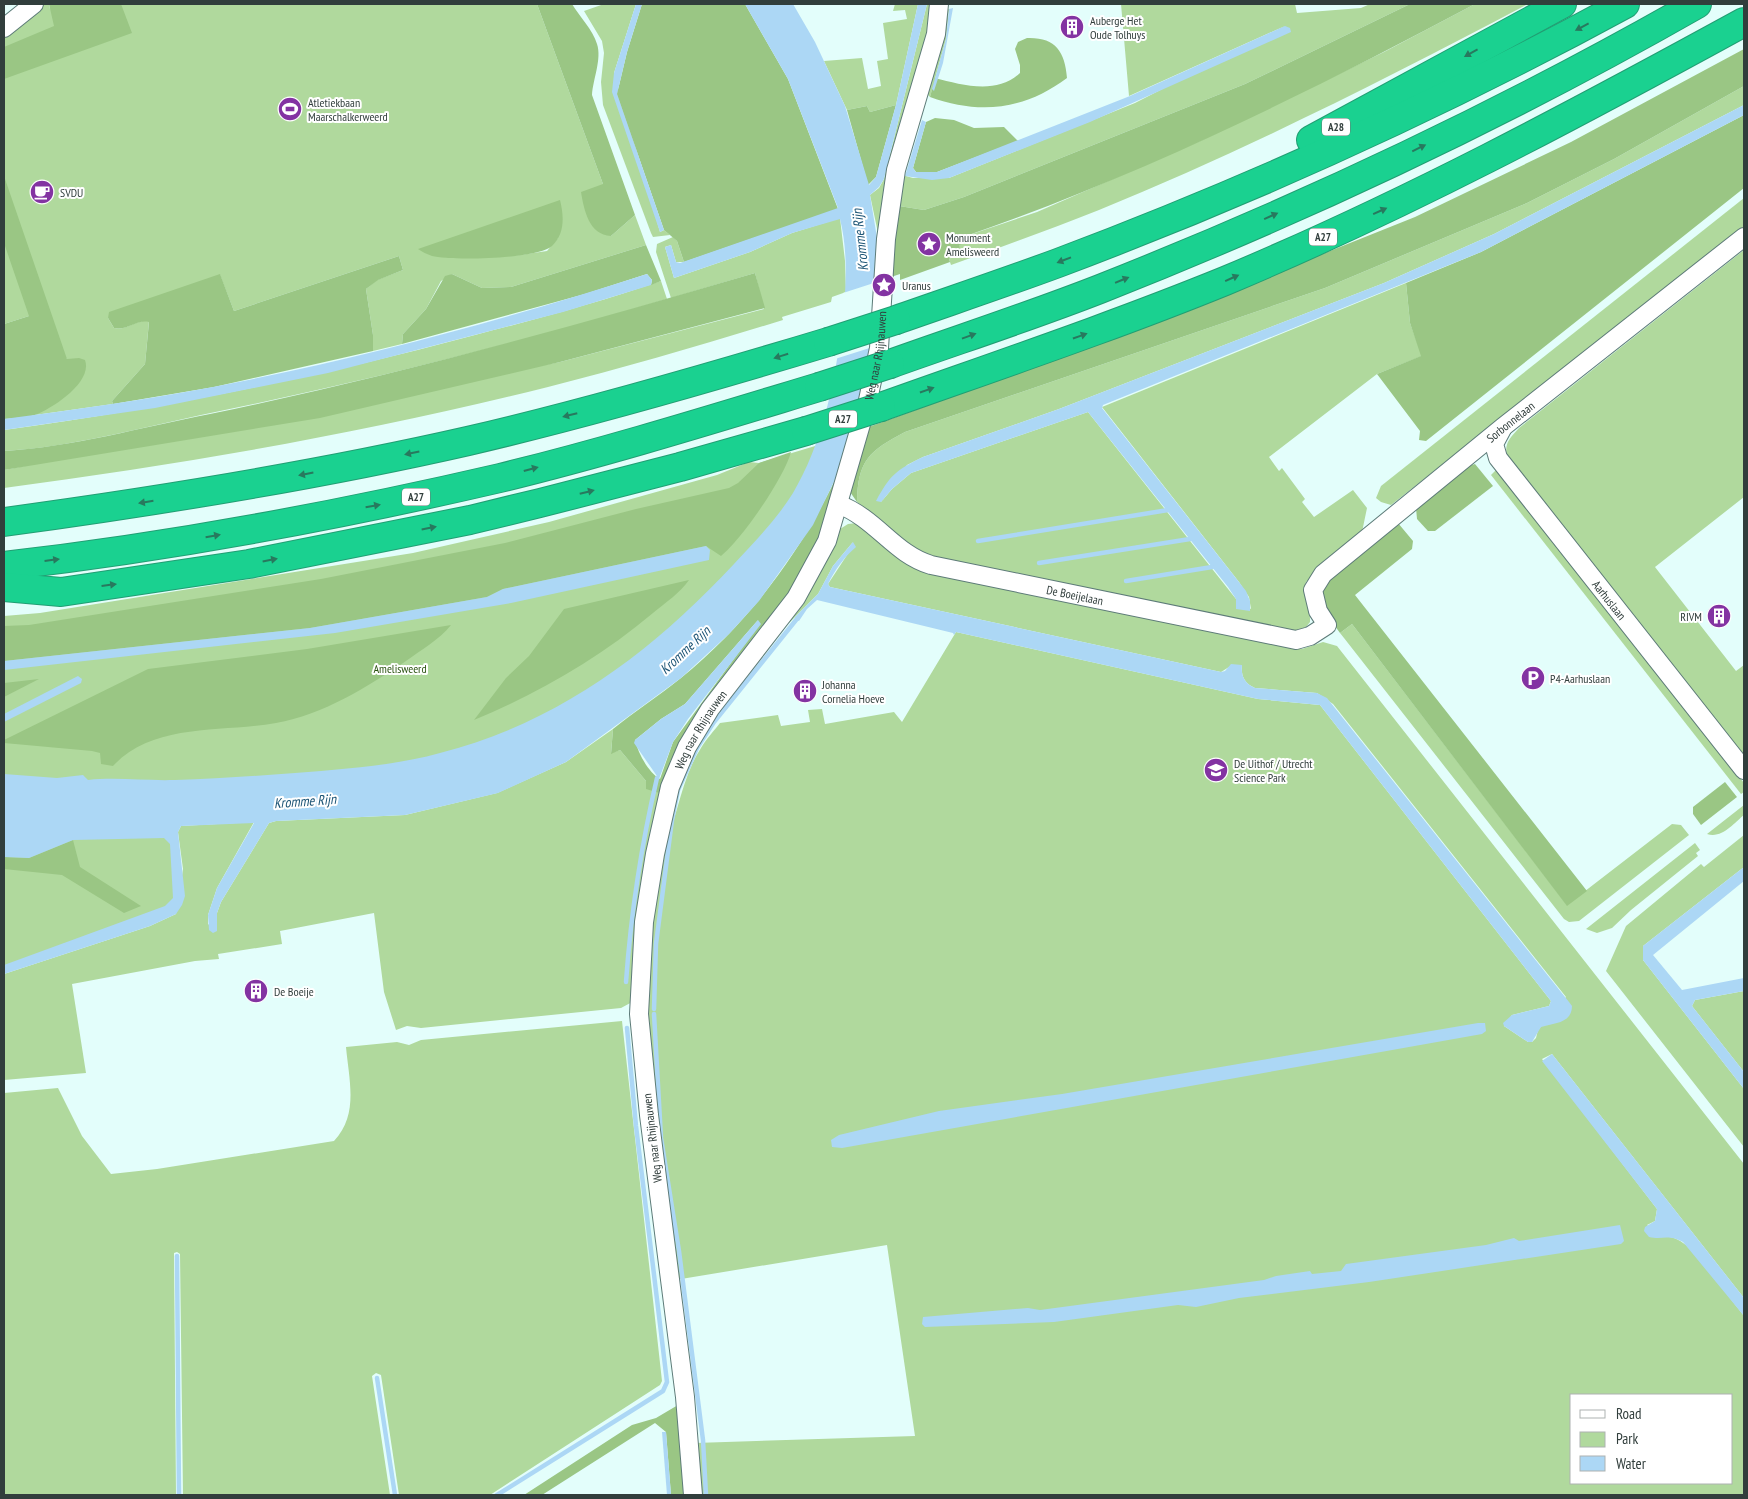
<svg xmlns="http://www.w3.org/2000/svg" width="1748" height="1499" viewBox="0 0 1748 1499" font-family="'PT Sans Narrow',sans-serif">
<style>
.green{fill:#b0d99d;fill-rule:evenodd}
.forest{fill:#9ac684;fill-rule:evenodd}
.water{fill:#acd7f5}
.pier{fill:#e3fefb}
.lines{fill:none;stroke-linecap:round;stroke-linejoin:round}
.stream{stroke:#acd7f5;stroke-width:4.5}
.street-casing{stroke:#5d7b78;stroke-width:20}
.highway-casing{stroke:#229e73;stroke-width:30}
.street{stroke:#fff;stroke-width:18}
.highway{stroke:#1ad190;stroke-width:28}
.highway-bridge-casing{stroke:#229e73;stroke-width:30;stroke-linecap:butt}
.highway-bridge{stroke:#1ad190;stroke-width:28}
.oneway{fill:#28795e}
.labels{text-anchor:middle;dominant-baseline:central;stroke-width:4;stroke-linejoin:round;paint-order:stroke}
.shield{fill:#fff;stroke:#6f7876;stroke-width:1}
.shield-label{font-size:11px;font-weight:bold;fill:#313e3c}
.poi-label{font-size:12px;fill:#313e3c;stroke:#fff;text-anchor:start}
.street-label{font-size:12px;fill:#313e3c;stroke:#fff}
.park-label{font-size:12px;fill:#2b5311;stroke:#fff}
.water-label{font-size:14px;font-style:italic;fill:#1c5475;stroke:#fff}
</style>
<rect width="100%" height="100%" fill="#e3fefb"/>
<g class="green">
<path d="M38,4H49L50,9L66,4H537L603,184L611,236L635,215L646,245L511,287L482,288L452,274L441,281L426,309L403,334L402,344L373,351V335L366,289L377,280L403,270L399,256L234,311L220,275L108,318L114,328C127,331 136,319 149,321L145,364L112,401L113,404L35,415L60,400L67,359L29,316L4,324V35ZM558,238L547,251L520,255L464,258Z"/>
<polygon points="604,4 636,4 614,73 660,232 664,230 670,235 653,237 651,233 603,105 601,82 604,53 602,41 584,11"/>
<polygon points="895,4 918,4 896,105 870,112 867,106 847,110 824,61 862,58 868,89 881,86 877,61 888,59 883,23 907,19 905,10 893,11"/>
<polygon points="927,4 933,4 877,286 878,233 870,195 879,188 884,179"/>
<polygon points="1121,4 1295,4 1297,13 1361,8 1370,4 1410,4 1245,84 964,197 924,210 893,205 899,174 913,178 949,178 1135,103 1285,26 1129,96"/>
<path d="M1475,4H1528C1388,78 1246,150 1099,210C1051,229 1001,247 951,265L949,259L955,256L954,252L963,237L1037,212L1200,141L1384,52Z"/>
<polygon points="949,9 946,39 930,97 927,94 945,11"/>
<path d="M1744,86V105L1494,234L1384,283L1059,409L923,457L907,465L881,502L892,489L911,473L1088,412L1236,599L1251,609L1249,597L1239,582L1102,407L1406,283L1410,323L1422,356L1377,374L1269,457L1279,471L1282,468L1305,499L1302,502L1314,517L1353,490L1367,508L1362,532L1306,582C1301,600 1311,606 1310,622L1306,627L1297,632L923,557L857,502C858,460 869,451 905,432L1325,288L1527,203L1614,159Z"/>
<polygon points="1744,198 1744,227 1391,505 1381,502 1376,498 1381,486"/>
<path d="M840,218L845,261L846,292L832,297L831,302L782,317L783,320C705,344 627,367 548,387C369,432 187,464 4,488V470L560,362L764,309L755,273L671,298L656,252L657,244L673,237L677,241L684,262H676L671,245L665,247L674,278L750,252L792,233Z"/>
<path d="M1744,250V497L1655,567L1736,671L1744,665V757L1507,457C1504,443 1510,438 1519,428Z"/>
<path d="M661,281L667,299C513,345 358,383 201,415C136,429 70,447 4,451V430C165,408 318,377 475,335C537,319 600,302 661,281Z"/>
<polygon points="825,443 784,526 665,653 426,778 172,799 177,905 4,973 4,616 40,613 413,553 549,522 717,475 749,462 759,463"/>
<polygon points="1497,469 1744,783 1744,792 1741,794 1491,475"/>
<path d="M857,523L900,558L1240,637L1302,649L1323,642L1337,646L1744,1164V1298L1552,1054L1542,1059L1657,1209L1655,1221L1647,1225L1663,1237C1675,1235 1684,1243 1693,1251L1744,1316V1495H699L695,1443L915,1436L887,1245L675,1280L644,991L660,854C678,821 680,780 701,748C706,739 714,731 720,723L778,715L781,726L810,722L808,710L822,709L825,724L894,712L902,722L956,632L1258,699L1320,705L1551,1001L1549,1006L1512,1015L1504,1026L1528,1042H1532L1536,1038L1538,1030L1566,997L1333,704L1317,693L1255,688C1244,683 1241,676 1242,665L1229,667L1221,672L830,587L828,584L849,552L853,542L833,566L818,594L789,623L788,617L840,529L848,524ZM1572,1395H1732V1483H1572Z"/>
<polygon points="1352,624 1567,905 1672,824 1681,825 1689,835 1579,921 1569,922 1564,919 1344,638 1340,633"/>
<polygon points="613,729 611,753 620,750 646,781 663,794 634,1001 621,1008 421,1028 407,1026 396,1030 384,992 374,913 280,931 282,944 218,954 219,959 195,961 72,984 86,1073 4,1080 4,974 150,926 176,914 183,869 178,832 181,826 254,822 217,888 208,915 208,924 217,931 217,913 221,902 269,823 276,821 405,815 497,793 566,762"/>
<path d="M1744,805V815C1734,823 1722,839 1707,834Z"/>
<polygon points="1744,835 1744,867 1643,946 1643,960 1744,1089 1744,1147 1606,971 1626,926 1701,864 1704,867"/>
<polygon points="1695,843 1700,850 1696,853 1698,856 1631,910 1612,928 1597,933 1586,929"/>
<polygon points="1744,991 1744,1072 1692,1006 1695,1000"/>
<path d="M622,1021L662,1381L660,1385L490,1495H399L381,1375L376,1373L372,1376L390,1495H183L180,1254L177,1252L174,1253L176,1495H4V1093L58,1088L82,1136L111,1174L157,1169L334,1141C359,1115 349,1080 346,1047L397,1042L409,1045L421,1040Z"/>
</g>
<g class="forest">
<polygon points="49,4 121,4 132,33 4,79 4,47 54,26"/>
<path d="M537,4H572C579,16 593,30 597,44C602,59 593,79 592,95L635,215L611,236C589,235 584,210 581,192L603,184Z"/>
<polygon points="642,4 745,4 788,79 838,209 684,262 677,241 664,230 617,94 627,52"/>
<path d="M1410,4H1475C1310,92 1140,176 963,237L965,243L959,245L960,250L954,252L955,256L949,259L950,262L900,280V274L888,278L893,205L924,210L964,197L1245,84Z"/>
<path d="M1027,38C1055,37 1065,51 1067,78C1024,110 980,115 930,97L935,78C962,85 997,95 1020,73V65L1015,49L1018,42Z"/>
<path d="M1744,49V86L1614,159L1527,203L1325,288L905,432C869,451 858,460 857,502L848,489L866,428L1100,343L1415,217L1571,142Z"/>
<polygon points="896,105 876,177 868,185 847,110 867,106 870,112"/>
<polygon points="1744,115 1744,188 1426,441 1419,440 1420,431 1377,374 1421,356 1410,323 1406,283 1481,252"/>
<polygon points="935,118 954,120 974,128 1004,127 1018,141 937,172 916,172 913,168 926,122"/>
<path d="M4,176L67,359L79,358L85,360C93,382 53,408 35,415C26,418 13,418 4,419V324L29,316L4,243Z"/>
<path d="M560,200C564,216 565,234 552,246C538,259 451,261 432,256C427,254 422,252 418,249Z"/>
<polygon points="646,245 661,281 651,285 652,280 647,274 585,294 402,344 403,334 426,309 445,276 452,274 482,288 511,287"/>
<path d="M399,256L403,270L378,280L366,289L373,335V351L214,387L113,404L112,401L145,364L149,322C137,319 127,331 114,328L108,318L109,312L220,274L234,311Z"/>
<path d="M755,273L765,308L560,362L320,418L4,470V451C73,447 142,427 210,414C394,376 575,326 755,273Z"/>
<path d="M791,452C784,478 742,539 721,556L706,546L503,589L487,597L310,628L4,661V626L29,625L321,579L505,543L636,509L729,488L738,483L759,463Z"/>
<path d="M843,463L811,563L663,794L646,789V781L620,750L611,754L613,729C635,711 659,696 681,678C752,620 805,547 843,463ZM758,620L752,634L673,742L660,779C648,772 638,753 635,740L661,719L685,704Z"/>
<polygon points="1475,464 1493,486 1435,531 1428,531 1417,519 1416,508 1469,466"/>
<polygon points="1398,523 1413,541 1412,549 1355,595 1587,891 1567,906 1352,624 1340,633 1324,611 1321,586"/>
<path d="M689,580C680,593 665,603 653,613C598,659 539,693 474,720L506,678L529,656L564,609Z"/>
<path d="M451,625C439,640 421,650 406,661C367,687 323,715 276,723C222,733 154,722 113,766L101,764L100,753L92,751L4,743V740L148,669L307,649Z"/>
<polygon points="39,679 4,697 4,683"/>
<polygon points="1725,782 1737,797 1701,825 1693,814 1693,807"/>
<polygon points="73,840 80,867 141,906 124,913 62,875 4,869 4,857 29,858"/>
<polygon points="678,1405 690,1495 671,1495 666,1432 655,1423 542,1495 524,1495 632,1425 656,1418"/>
</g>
<g class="water">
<polygon points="636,4 642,4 627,52 617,94 664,230 660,232 612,92 614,73"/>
<path d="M745,4H793L815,42L845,106L869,185L876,177L896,105L918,4H927L884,179L879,187L870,195L878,244L873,347L843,463L813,525L759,601L729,634L681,678L566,762L498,793L405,815L276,821L269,823L221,902L217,913V931L213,933L209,930L208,915L217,888L254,823L181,826L178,832L185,896L182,905L176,914L150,926L4,974V965L165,906L173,898L170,844L164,838L73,840L29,858L4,857V774L57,778L83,775L88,780C116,777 146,781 175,780C215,779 255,776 295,773C344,769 393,766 440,753C558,723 652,652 734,564C754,542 777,519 793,493C821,446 834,387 841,332C846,295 849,255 840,219L792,233L750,252L674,278L665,247L671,245L676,262L680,263L838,208L788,79Z"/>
<polygon points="953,8 943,63 934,91 932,89 946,39 949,9"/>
<polygon points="1285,26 1290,28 1291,32 1090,122 949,178 932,180 905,176 922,120 926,122 913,168 916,172 937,172 1130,96"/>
<path d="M1744,105V115L1481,252L1103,405L1102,408L1246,591L1250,601V611L1236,609V599L1228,587L1088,412L911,473L892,489L881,502L876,501C890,475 896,470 923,457L1059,409L1384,283L1494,234Z"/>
<path d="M647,274L652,280L651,285L563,312L328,373L155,408L4,430V419C74,410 143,400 213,387C359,359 505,320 647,274Z"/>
<path d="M853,542L856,547C844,557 835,570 828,584L830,587L1221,672L1225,671L1231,664L1242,665C1241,676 1244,683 1255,688L1317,693L1327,698L1569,1002L1572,1006C1572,1023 1555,1023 1541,1027L1532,1042H1528L1504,1026L1503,1023L1512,1015L1549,1006L1551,1001L1320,705L1258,699L956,632L954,635L953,633L817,600L807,609L799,621L795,620V617L818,594L833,566Z"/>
<polygon points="706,546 710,550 709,560 511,603 335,633 4,670 4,661 310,628 487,597 503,589"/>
<polygon points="758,620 761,624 688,719 673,742 659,779 634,743 635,740 661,719 685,704"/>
<polygon points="78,676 82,679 81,683 4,722 4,714"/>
<polygon points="1744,867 1744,881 1653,955 1682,990 1744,978 1744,991 1695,1000 1692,1006 1744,1072 1744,1089 1643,960 1643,946"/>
<polygon points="1478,1023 1485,1023 1486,1031 1482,1034 842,1148 832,1147 831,1140 839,1135 939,1111 1062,1094"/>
<path d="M1552,1054L1744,1298V1316L1683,1242C1668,1234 1663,1240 1649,1237L1644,1231L1645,1227L1655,1221L1657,1209L1542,1061Z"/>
<polygon points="1620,1225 1624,1241 1621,1244 1369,1282 1239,1298 1196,1307 1178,1305 1054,1322 925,1327 922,1324 923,1317 1028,1308 1040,1310 1264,1280 1276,1276 1310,1271 1312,1274 1341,1271 1346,1264 1486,1245 1514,1238 1519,1241"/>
<polygon points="662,1432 666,1432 671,1495 667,1495"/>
</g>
<polygon class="pier" points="880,281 876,346 835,359 843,293"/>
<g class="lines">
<g class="stream">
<polyline points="978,541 1168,510"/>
<polyline points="1039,563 1190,539"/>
<polyline points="1126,581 1212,567"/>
<path d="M626,982C631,913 641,846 657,778"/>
<polyline points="654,1009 656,944 672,820 678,790 697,748 714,722 796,620"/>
<polyline points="654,1014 661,1138 679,1251 703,1440 706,1495"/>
<polyline points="177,1256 179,1495"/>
<polyline points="377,1378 395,1495"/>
<polyline points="497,1495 663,1391 667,1382 636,1126 627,1028"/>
</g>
<g class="street-casing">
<g id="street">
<polyline points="4,28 34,4"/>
<path id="s1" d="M1502,429L1494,444L1498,458L1744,770"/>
<path id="s2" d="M838,504C877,519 894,554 931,565L1296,640L1310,636L1327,625L1318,611L1313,590L1323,574L1503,427L1744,237"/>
<path id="s3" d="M693,1495L685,1397L649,1115L639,1014L644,922L655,854L670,787L687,747L710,709L796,598L827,541L868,400L879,348L886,239L896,170L936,34L939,4"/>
</g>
</g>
<g class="highway-casing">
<g id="highway">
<polyline points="1311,140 1562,4"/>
<path d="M896,320C950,301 1004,283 1058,263C1252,190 1443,103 1625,4"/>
<path d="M890,364C960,339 1031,316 1100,289C1305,208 1506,113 1697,4"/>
<path d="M881,407C996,366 1112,327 1225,281C1404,206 1574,115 1744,22"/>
<path d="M4,522C159,501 314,476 468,441C589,413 709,378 828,342"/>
<path d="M4,566C170,547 336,516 500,478C607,452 713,419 819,387"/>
<polyline points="4,587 61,592 249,564 470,520 540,503 680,467 806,431"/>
</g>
</g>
<use href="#street" class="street"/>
<use href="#highway" class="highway"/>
<g class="highway-bridge-casing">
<g id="highway-bridge">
<polyline points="828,342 896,320"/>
<polyline points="819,387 890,364"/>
<polyline points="806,431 881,407"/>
</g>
</g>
<use href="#highway-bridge" class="highway-bridge"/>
</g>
<defs><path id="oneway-solid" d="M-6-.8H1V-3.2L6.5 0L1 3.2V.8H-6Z" transform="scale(1.25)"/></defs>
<g class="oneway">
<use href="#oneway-solid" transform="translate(1582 27) rotate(152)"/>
<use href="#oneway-solid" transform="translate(1471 53) rotate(151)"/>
<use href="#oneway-solid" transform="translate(1419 148) rotate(-26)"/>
<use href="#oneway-solid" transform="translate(1380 211) rotate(-24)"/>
<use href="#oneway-solid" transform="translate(1271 216) rotate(-24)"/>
<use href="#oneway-solid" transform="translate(1064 260) rotate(159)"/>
<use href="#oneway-solid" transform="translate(1232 278) rotate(-24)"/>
<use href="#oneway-solid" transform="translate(1122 280) rotate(-22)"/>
<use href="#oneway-solid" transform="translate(969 336) rotate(-20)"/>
<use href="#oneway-solid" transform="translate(1080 336) rotate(-19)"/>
<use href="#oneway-solid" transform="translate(781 356) rotate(163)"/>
<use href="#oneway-solid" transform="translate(927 390) rotate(-19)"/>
<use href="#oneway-solid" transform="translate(570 415) rotate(166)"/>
<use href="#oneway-solid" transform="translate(412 453) rotate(168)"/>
<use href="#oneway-solid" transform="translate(531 469) rotate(-15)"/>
<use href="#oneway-solid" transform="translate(306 474) rotate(169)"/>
<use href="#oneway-solid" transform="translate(587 492) rotate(-14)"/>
<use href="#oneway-solid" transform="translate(146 502) rotate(171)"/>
<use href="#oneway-solid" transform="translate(373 506) rotate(-10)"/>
<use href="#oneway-solid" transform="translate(429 528) rotate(-11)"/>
<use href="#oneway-solid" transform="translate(213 536) rotate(-10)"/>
<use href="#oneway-solid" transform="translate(52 560) rotate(-7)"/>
<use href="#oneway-solid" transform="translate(270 560) rotate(-11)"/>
<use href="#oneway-solid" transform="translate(109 585) rotate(-7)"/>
</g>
<defs>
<g id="building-disc" transform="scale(1.25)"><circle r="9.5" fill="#8333a2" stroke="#fff"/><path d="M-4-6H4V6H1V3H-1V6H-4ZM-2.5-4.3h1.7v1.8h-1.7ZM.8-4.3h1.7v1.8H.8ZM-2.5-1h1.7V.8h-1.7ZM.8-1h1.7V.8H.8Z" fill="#fff"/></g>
<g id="stadium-disc" transform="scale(1.25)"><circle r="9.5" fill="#8333a2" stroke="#fff"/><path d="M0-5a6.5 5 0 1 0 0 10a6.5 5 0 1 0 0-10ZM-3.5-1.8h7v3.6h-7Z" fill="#fff"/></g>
<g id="cafe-disc" transform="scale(1.25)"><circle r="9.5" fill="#8333a2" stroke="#fff"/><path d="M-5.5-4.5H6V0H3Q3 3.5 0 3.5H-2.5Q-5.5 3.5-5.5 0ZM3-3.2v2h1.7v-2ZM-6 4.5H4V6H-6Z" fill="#fff"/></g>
<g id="sight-disc" transform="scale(1.25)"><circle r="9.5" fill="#8333a2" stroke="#fff"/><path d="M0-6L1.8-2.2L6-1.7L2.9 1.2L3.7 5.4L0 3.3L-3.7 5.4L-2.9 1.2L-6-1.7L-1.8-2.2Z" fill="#fff"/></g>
<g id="parking-disc" transform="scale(1.25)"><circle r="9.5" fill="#8333a2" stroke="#fff"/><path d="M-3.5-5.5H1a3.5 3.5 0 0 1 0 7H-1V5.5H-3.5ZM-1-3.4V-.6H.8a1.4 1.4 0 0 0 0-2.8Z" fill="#fff"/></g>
<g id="university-disc" transform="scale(1.25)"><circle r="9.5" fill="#8333a2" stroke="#fff"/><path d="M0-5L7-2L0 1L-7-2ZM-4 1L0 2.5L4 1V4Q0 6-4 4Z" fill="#fff"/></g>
</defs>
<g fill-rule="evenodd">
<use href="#building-disc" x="1072" y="27"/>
<use href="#stadium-disc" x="290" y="109"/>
<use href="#cafe-disc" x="42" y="192"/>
<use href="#sight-disc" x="929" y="244"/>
<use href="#sight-disc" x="884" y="285"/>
<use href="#building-disc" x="1719" y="616"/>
<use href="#parking-disc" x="1533" y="678"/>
<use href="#building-disc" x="805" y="691"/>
<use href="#university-disc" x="1216" y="770"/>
<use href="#building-disc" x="256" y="991"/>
</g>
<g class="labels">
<g class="shield">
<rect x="1322" y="118.5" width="28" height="17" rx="4"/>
<rect x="1309" y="228.5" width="28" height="17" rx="4"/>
<rect x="829" y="410.5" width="28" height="17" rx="4"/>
<rect x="402" y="488.5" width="28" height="17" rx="4"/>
</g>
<g class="shield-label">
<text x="1336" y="127">A28</text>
<text x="1323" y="237">A27</text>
<text x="843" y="419">A27</text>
<text x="416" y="497">A27</text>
</g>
<g class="poi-label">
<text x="1090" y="20">Auberge Het<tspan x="1090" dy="14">Oude Tolhuys</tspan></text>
<text x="308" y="102">Atletiekbaan<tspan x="308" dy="14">Maarschalkerweerd</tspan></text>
<text x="60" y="192">SVDU</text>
<text x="946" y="237">Monument<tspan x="946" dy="14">Amelisweerd</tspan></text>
<text x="902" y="285">Uranus</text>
<text x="1702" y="616" text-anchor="end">RIVM</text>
<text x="1550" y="678">P4-Aarhuslaan</text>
<text x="822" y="684">Johanna<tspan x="822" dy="14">Cornelia Hoeve</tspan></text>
<text x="1234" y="763">De Uithof / Utrecht<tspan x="1234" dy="14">Science Park</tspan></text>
<text x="274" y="991">De Boeije</text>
</g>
<g class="street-label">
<text stroke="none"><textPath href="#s3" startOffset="1199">Weg naar Rhijnauwen</textPath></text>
<text stroke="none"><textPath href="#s2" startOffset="818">Sorbonnelaan</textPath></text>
<text stroke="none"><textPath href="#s2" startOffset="259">De Boeijelaan</textPath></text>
<text stroke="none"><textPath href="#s1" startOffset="212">Aarhuslaan</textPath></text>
<text stroke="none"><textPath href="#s3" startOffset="779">Weg naar Rhijnauwen</textPath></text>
<text transform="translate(652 1138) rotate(-97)">Weg naar Rhijnauwen</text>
</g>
<g class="park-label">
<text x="400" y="668">Amelisweerd</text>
</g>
<g class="water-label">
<text transform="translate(860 240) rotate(-96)">Kromme Rijn</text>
<text transform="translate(685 650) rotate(-43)">Kromme Rijn</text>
<text transform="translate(305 801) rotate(-4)">Kromme Rijn</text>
</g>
</g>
<rect width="1748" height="1499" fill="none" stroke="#313e3c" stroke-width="10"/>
<rect x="1570" y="1394" width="162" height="90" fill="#ffffff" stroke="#adb2b1"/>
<rect x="1580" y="1410" width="25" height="8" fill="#ffffff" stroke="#adb2b1"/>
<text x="1616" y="1419" font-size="15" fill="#313e3c">Road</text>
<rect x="1580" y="1432" width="25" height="15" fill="#b0d99d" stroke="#adb2b1"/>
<text x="1616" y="1444" font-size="15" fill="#313e3c">Park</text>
<rect x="1580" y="1456" width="25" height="15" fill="#acd7f5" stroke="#adb2b1"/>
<text x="1616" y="1469" font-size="15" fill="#313e3c">Water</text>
</svg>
